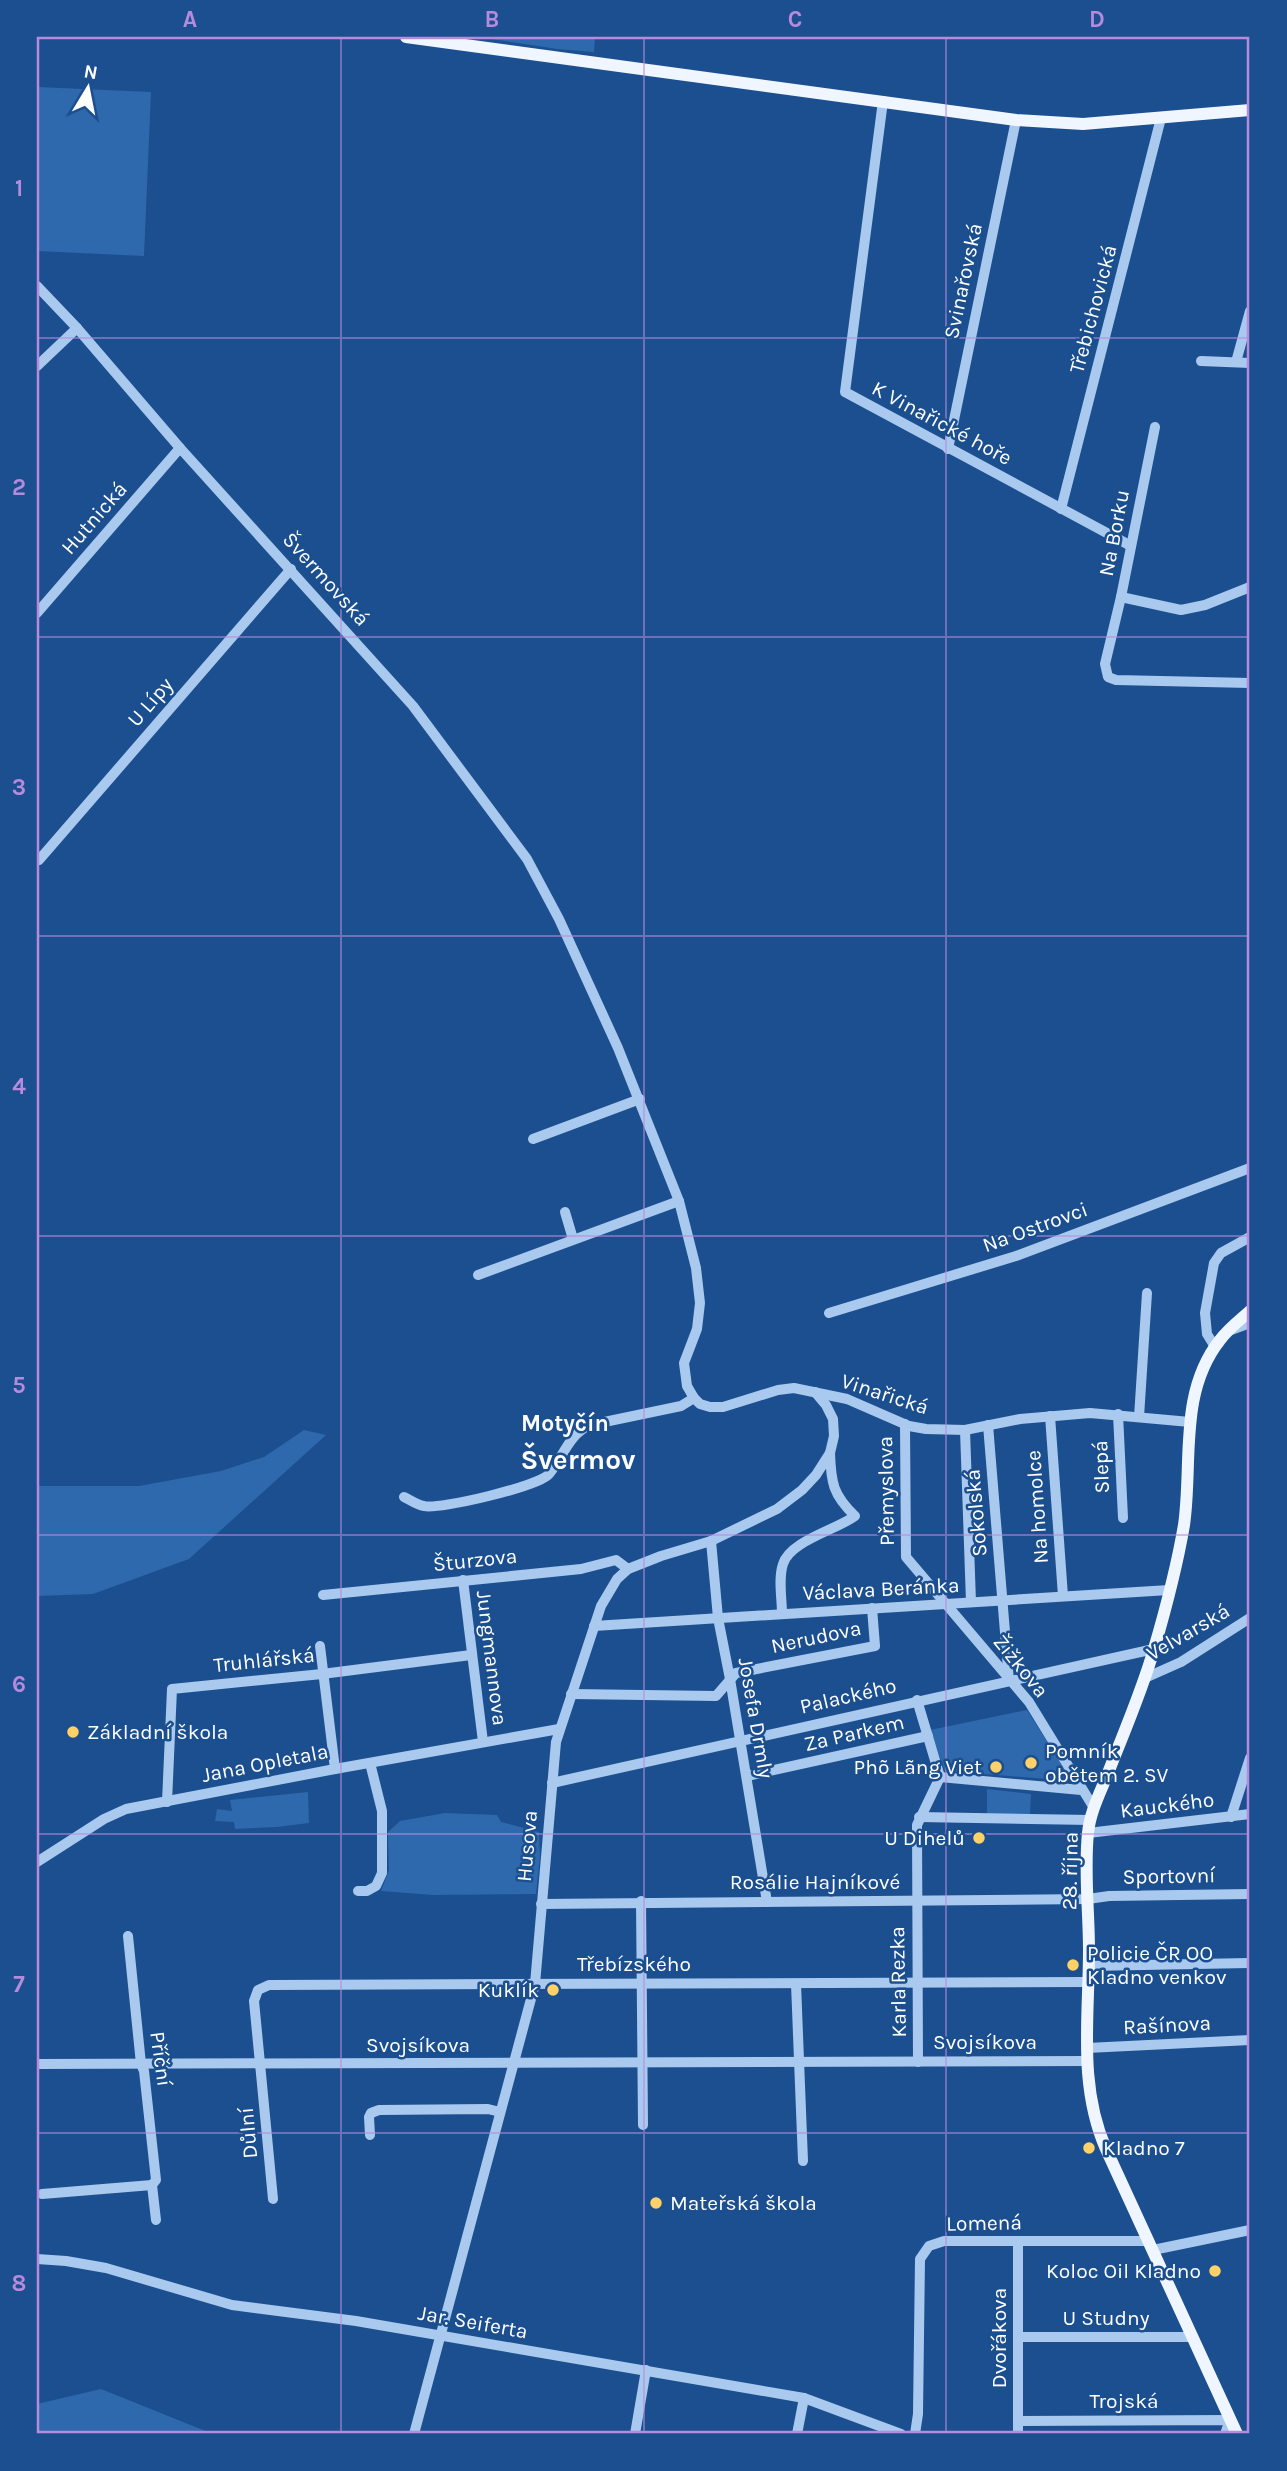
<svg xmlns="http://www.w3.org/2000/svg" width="1287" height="2471" viewBox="0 0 1287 2471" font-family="Karla,sans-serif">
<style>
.green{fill:#2e69ad}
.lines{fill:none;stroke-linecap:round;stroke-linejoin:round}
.minor{stroke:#a9c9ee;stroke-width:10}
.major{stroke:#f0f6ff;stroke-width:12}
.grid{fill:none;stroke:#b68bdc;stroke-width:2;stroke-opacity:0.55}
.poi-dot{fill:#ffd166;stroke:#1b4f8f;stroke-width:2.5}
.labels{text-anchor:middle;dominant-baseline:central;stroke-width:5;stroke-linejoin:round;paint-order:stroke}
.street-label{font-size:21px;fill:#fff;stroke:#1b4f8f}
.poi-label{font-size:21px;fill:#fff;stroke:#1b4f8f;text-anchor:start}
.neighbourhood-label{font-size:23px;font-weight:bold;fill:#fff;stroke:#1b4f8f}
.district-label{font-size:28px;font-weight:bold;fill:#fff;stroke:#1b4f8f}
.neatline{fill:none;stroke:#b68bdc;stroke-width:2.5}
.grid-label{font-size:23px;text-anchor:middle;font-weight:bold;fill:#b68bdc}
</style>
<rect width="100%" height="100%" fill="#1b4f8f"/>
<g class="green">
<polygon points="478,37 595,37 594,52 557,49"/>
<polygon points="37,87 151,92 144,256 37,251"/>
<polygon points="304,1430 326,1435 189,1559 93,1594 37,1596 37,1486 139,1486 221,1471 264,1457"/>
<polygon points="1027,1710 1072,1781 945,1771 930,1730"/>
<polygon points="987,1789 1031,1794 1030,1815 987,1814"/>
<polygon points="308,1792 309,1823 277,1827 235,1829 234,1822 215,1821 217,1809 232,1811 230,1800"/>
<polygon points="445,1813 497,1815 501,1822 539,1832 540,1857 536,1894 433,1895 381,1891 389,1870 388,1832 400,1821"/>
<polygon points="101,2389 213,2434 37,2434 37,2404"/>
</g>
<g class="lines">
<g class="minor">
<polyline points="883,101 845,392 1131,546"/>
<polyline points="37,286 77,328 180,448 413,706 527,859 559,919 618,1048 679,1201 696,1268 700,1303 697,1329 684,1363 687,1386 694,1398 700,1404 710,1407 723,1407 778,1390 794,1388 847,1399 909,1426 926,1429 965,1430 1020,1419 1090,1413 1190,1422"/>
<polyline points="1201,361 1250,363"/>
<polyline points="1236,362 1250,311"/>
<polyline points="37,366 77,328"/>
<polyline points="1155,427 1121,597 1105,664 1108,677 1116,680 1250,683"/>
<polyline points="948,449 1016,120"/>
<polyline points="1061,509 1161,118"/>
<polyline points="1121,597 1181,610 1205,605 1250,587"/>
<polyline points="37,613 180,448"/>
<polyline points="37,856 39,860 291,569"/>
<polyline points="533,1139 640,1099"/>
<polyline points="565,1212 573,1239"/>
<polyline points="478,1275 679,1201"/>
<polyline points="829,1313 1016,1256 1250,1168"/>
<polyline points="1231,1330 1250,1323"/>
<polyline points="1215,1347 1207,1334 1205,1313 1214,1263 1221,1253 1250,1237"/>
<polyline points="1118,1414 1123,1518"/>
<polyline points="1050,1416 1063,1596"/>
<polyline points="1139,1417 1147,1293"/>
<polyline points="905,1424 906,1557 1029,1702 1094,1808"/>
<polyline points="988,1425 1009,1681"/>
<polyline points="965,1430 971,1602"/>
<path d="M404,1497C410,1500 417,1505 424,1506C439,1510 540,1486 549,1474C564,1456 568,1435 590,1425L681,1406L694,1398"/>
<polyline points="711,1541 718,1618 730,1679 767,1902"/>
<polyline points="463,1580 483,1742"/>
<polyline points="323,1595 581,1569 616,1560 628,1569"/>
<path d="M782,1614C782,1598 778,1579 783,1564C790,1541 836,1530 855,1516C833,1495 831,1483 830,1453"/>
<polyline points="594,1626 1169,1590"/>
<polyline points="320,1646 335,1769"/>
<polyline points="1145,1678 1181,1662 1250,1618"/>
<polyline points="571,1694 716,1696 736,1673 875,1646 872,1608"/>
<polyline points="917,1700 940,1777 917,1825 918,2062"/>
<polyline points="747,1776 928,1736"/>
<polyline points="940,1777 1081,1790"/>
<polyline points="552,1783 1154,1649"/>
<polyline points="167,1802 172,1689 322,1674 471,1655"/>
<polyline points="919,1817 1090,1820"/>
<polyline points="1231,1817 1250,1758"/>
<polyline points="1088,1833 1250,1814"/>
<polyline points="37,1862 104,1819 126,1809 335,1769 559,1729"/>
<polyline points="358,1891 367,1891 376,1886 382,1873 382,1811 370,1763"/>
<polyline points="641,1901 643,2125"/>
<polyline points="541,1904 1088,1899 1109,1896 1250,1894"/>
<polyline points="128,1936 141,2064 144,2071 156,2180 152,2185 156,2220"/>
<polyline points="1089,1966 1250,1963"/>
<polyline points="796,1984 803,2161"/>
<polyline points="1087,2048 1250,2040"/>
<polyline points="37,2064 1087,2061"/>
<polyline points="370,2135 369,2117 371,2113 379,2110 488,2109 500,2112"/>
<polyline points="42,2194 152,2185"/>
<polyline points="273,2199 254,2001 258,1990 269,1985 1088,1982"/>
<polyline points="1153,2250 1250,2230"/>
<polyline points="37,2259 66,2261 106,2268 232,2305 356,2321 804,2398 901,2434"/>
<polyline points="1019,2337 1193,2337"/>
<polyline points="1018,2421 1230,2420 1225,2434"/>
<polyline points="414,2434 535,1984 556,1742 601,1606 617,1579 628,1569 661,1556 711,1541 777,1509 802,1490 816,1475 830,1453 834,1436 833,1419 826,1405 815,1392"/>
<polyline points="635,2434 646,2370"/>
<polyline points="797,2434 804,2398"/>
<polyline points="915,2434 918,2414 920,2259 929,2246 944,2241 1149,2241"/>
<polyline points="1018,2434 1018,2241"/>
</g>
<g class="major">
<polyline points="406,37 1016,120 1083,124 1250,110"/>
<path d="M1237,2434L1106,2149C1078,2085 1089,2018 1089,1950C1089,1912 1084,1871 1088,1833C1090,1812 1100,1793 1108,1773C1124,1732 1142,1691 1154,1649C1166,1608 1177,1566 1184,1525C1193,1463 1178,1393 1220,1340C1228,1329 1240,1320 1250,1311"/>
</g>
</g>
<path class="grid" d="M341,37V2434M644,37V2434M946,37V2434M37,338H1250M37,637H1250M37,936H1250M37,1236H1250M37,1535H1250M37,1834H1250M37,2133H1250"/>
<g class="poi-dot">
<circle cx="73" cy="1732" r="7"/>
<circle cx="1031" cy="1763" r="7"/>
<circle cx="996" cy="1767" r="7"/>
<circle cx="979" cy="1838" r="7"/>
<circle cx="1073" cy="1965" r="7"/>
<circle cx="553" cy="1990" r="7"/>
<circle cx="1089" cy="2148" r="7"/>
<circle cx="656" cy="2203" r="7"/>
<circle cx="1215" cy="2271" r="7"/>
</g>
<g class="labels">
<g class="street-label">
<text transform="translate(963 281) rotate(-78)">Svinařovská</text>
<text transform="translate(1093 309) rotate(-75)">Třebichovická</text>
<text transform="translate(942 423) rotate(28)">K Vinařické hoře</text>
<text transform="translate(94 518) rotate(-49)">Hutnická</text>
<text transform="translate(1114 533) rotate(-79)">Na Borku</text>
<text transform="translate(326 579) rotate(48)">Švermovská</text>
<text transform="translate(150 702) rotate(-49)">U Lípy</text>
<text transform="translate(1035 1227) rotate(-20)">Na Ostrovci</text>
<text transform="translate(885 1394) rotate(18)">Vinařická</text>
<text transform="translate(1101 1467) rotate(-92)">Slepá</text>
<text transform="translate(886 1491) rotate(-91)">Přemyslova</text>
<text transform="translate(1037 1507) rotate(-94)">Na homolce</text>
<text transform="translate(976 1513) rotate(-95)">Sokolská</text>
<text transform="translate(475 1560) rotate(-6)">Šturzova</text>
<text transform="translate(881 1589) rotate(-3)">Václava Beránka</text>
<text transform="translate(1188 1632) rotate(-30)">Velvarská</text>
<text transform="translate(816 1637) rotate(-12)">Nerudova</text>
<text transform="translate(492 1658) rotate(83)">Jungmannova</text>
<text transform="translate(264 1660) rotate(-6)">Truhlářská</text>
<text transform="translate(1021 1666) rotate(51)">Žižkova</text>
<text transform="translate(848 1696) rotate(-13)">Palackého</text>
<text transform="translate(756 1718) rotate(80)">Josefa Drmly</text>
<text transform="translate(854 1733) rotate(-13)">Za Parkem</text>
<text transform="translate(265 1763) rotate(-11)">Jana Opletala</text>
<text transform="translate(1167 1805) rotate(-7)">Kauckého</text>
<text transform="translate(527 1846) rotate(-85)">Husova</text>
<text transform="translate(1070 1871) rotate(-89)">28. října</text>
<text transform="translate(1169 1876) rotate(-1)">Sportovní</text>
<text x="815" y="1882">Rosálie Hajníkové</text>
<text x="634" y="1964">Třebízského</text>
<text transform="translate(898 1982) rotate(-91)">Karla Rezka</text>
<text transform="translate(1167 2025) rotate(-3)">Rašínova</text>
<text x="985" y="2042">Svojsíkova</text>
<text x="418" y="2045">Svojsíkova</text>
<text transform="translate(161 2059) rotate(82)">Příční</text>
<text transform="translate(248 2133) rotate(-95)">Důlní</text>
<text transform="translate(984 2223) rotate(-1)">Lomená</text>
<text x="1106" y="2318">U Studny</text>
<text transform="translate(473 2322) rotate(10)">Jar. Seiferta</text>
<text transform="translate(999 2338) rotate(-90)">Dvořákova</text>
<text x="1124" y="2401">Trojská</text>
</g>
<g class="poi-label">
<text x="87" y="1732">Základní škola</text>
<text x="1045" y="1751">Pomník<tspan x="1045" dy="24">obětem 2. SV</tspan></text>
<text x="982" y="1767" text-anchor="end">Phõ Lãng Viet</text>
<text x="965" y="1838" text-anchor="end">U Dihelů</text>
<text x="1087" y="1953">Policie ČR OO<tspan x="1087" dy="24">Kladno venkov</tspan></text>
<text x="539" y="1990" text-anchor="end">Kuklík</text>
<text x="1103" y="2148">Kladno 7</text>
<text x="670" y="2203">Mateřská škola</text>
<text x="1201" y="2271" text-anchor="end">Koloc Oil Kladno</text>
</g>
<g class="neighbourhood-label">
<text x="565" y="1423">Motyčín</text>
</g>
<g class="district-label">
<text x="578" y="1459">Švermov</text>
</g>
</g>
<rect width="1287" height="2471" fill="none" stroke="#1b4f8f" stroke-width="77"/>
<g transform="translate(88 88) rotate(10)" stroke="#1b4f8f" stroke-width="5" paint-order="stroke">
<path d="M0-5L12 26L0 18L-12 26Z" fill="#ffffff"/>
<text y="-10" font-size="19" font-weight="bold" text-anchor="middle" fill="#ffffff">N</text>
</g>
<rect x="38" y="38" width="1210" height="2394" class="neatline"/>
<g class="grid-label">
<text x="190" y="27">A</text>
<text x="492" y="27">B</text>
<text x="795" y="27">C</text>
<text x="1097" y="27">D</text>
<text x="19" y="196">1</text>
<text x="19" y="495">2</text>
<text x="19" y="795">3</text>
<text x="19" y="1094">4</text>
<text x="19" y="1393">5</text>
<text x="19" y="1692">6</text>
<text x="19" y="1992">7</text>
<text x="19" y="2291">8</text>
</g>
</svg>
